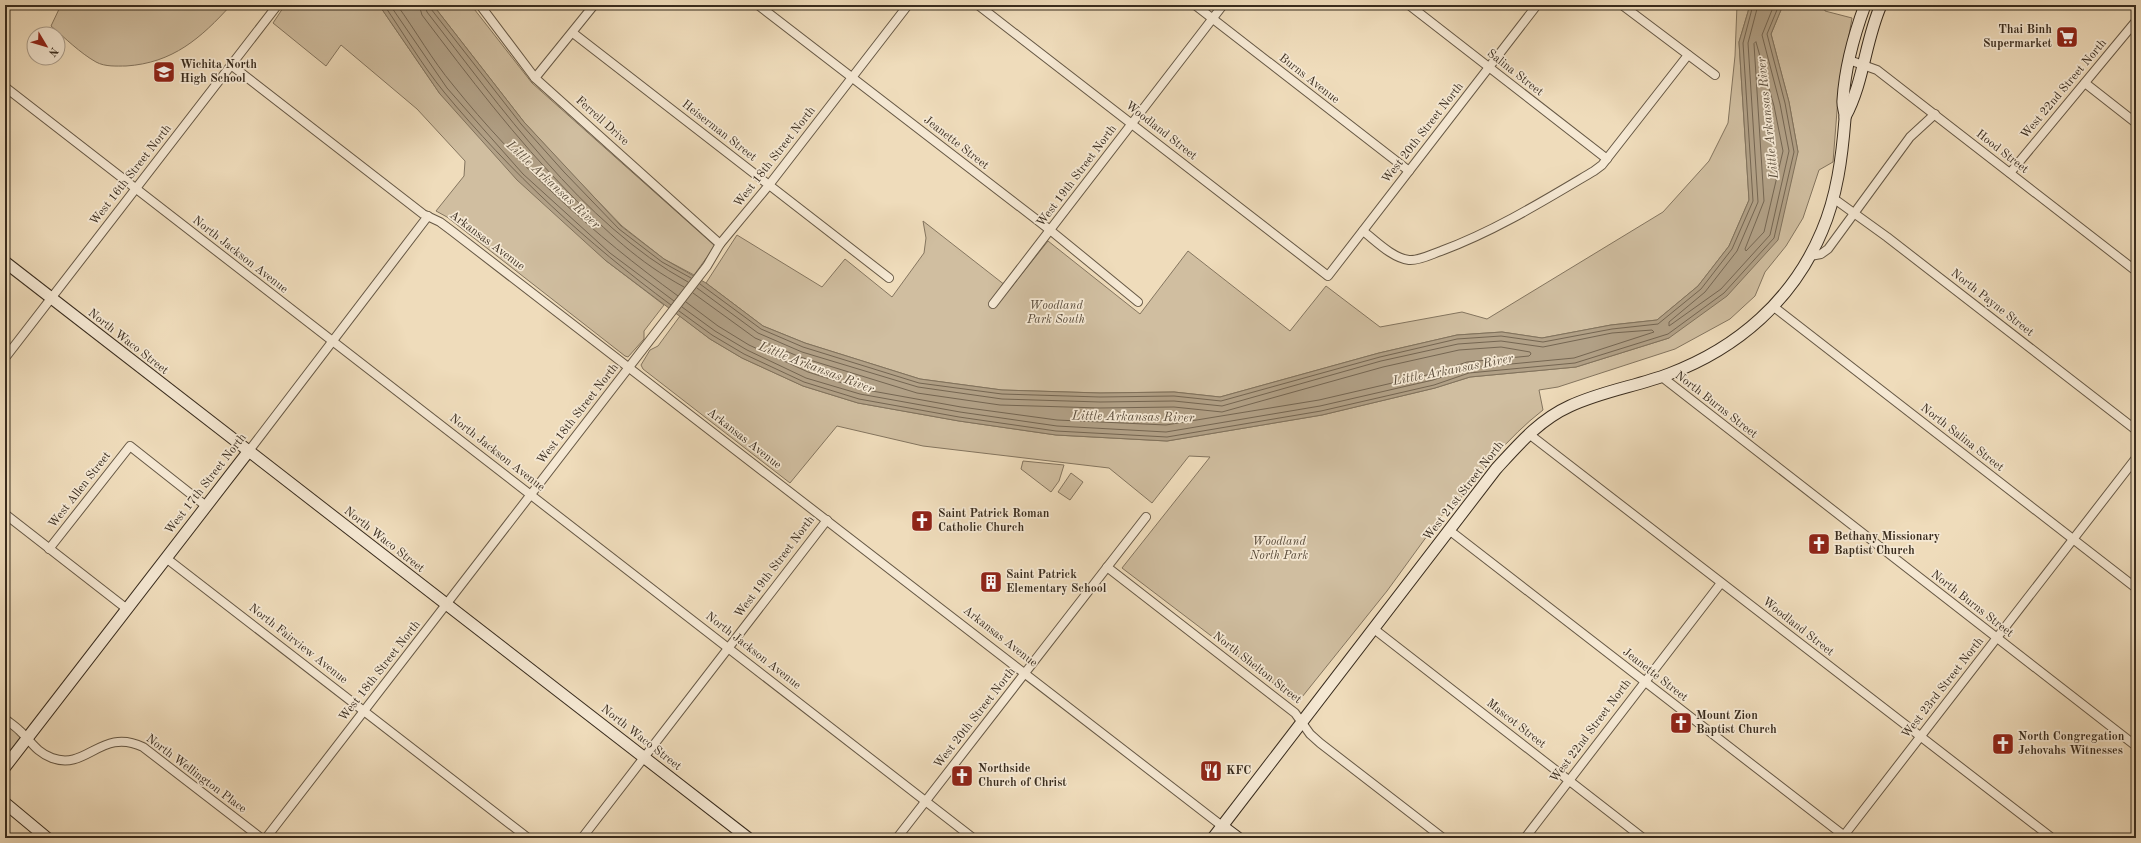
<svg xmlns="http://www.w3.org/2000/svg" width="2141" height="843" viewBox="0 0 2141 843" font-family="'Old Standard TT',serif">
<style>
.green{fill:#d0bea0;stroke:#84755f}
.water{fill:#b1a086;stroke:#81725c}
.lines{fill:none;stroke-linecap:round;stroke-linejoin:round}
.shore{stroke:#756652;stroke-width:1}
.street-casing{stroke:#665845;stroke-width:10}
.secondary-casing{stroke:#392c1e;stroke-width:13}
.street{stroke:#f5e8d3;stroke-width:8}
.secondary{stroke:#f5e8d3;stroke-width:11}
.labels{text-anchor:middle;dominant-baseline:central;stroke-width:3.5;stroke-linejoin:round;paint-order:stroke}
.poi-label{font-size:12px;font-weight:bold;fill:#392c1e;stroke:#f5e8d3;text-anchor:start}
.street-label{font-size:12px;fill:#392c1e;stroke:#f5e8d3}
.park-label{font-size:12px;font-style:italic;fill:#574938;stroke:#f5e8d3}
.water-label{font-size:13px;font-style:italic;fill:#5d4f3d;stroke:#f5e8d3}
</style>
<rect width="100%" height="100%" fill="#efdcbb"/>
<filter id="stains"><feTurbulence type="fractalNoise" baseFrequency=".005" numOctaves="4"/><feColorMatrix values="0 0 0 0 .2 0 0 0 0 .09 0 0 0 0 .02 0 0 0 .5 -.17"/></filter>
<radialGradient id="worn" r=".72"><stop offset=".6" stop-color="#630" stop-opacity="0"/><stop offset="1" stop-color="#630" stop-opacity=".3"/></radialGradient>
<g class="green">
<path d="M61,5H231C201,38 173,63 126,66C117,66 105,67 96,62C80,53 65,38 51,26Z"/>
<polygon points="285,5 379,5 440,94 605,260 664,305 644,331 644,339 628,357 625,356 447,217 436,211 464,176 465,161 417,109 341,45 326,66 273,23"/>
<polygon points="433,5 471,5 532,83 715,246 694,275 664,259 622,226 567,169 524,122"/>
<polygon points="1737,5 1750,5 1739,42 1749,200 1729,246 1698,286 1657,320 1611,325 1542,338 1502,332 1457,335 1379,353 1220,397 1174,392 1100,393 1002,390 920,379 805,343 763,326 706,283 737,235 822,287 845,259 892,297 924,253 926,238 923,221 1010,289 1048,241 1140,314 1188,251 1290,331 1326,286 1380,327 1462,312 1487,319 1663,212 1709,161 1728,123 1735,56"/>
<path d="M1783,5H1824L1825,11L1852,18L1838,98L1833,162L1819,170L1803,218L1786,246L1765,272L1755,296L1730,319L1675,349L1558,387L1539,390L1543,410C1507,438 1481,472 1453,508L1443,514L1387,591L1298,702L1122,568L1210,457L1189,456L1152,503L1109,468L923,446L837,426L790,483L643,369L641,365L650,350L658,346L680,316L710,339L742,358L803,386L858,403L959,421L1056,435L1167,441L1322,415L1435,388L1470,377L1576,367L1669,338L1798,152L1789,102L1771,34Z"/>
<polygon points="1023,461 1064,465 1059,481 1051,492 1021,469"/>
<polygon points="1071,473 1083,482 1070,500 1058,492"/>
<polygon points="5,722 21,737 5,760"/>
</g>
<polygon class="water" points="379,5 433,5 524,122 621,226 664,259 706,283 763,326 805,343 920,379 1002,390 1100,393 1174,392 1220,397 1379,353 1457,335 1502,332 1542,338 1611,325 1657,320 1698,286 1729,246 1749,200 1739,42 1750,5 1783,5 1771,34 1789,102 1798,152 1778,240 1727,296 1669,338 1576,367 1470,377 1435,388 1322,415 1167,441 1056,435 959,421 858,403 803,386 742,358 710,339 605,260 517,180 440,94"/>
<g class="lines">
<g class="shore">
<path d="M384,5C404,34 422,65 444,92C511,173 587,243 671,305"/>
<polyline points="390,5 447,88 523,174 610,253 674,301"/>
<path d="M397,5C416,31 432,60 453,85C517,165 594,235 678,296"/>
<path d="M419,5L422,15C469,77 516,139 570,194C607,232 638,262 684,287"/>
<path d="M425,5L427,12C500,106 582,224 688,282"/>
<polyline points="430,5 431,9 521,124 564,172 619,229 662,262 691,278"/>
<polyline points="1758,5 1748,43 1758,202 1737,251 1705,292 1669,322 1669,326 1721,289 1770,235 1789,151 1780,104 1762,35 1774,5"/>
<polygon points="1756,42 1774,106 1783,151 1764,232 1746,251 1745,249 1764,201 1754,44"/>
<polyline points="700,284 761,329 803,347 919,383 1002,394 1100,397 1174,396 1221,401 1380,357 1457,339 1501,336 1543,342 1612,329 1658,324 1701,289 1732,249 1753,201 1743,43 1753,5"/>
<polyline points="686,302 718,326 749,345 808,372 861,389 961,407 1057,420 1166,425 1319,400 1431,374 1467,362 1529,356 1531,354 1530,352 1501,347 1459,350 1383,367 1222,412 1174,407 1100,408 1000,405 917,393 800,357 755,338 693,293"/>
<polyline points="682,307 715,331 747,350 806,378 860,394 960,412 1057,426 1166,432 1320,406 1433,380 1469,368 1574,358 1654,332 1652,330 1612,333 1543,347 1501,341 1458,344 1381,361 1222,406 1174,401 1100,402 1002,399 918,387 802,352 758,333 697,288"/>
<polyline points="679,311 712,335 744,354 804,382 859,399 959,417 1056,431 1167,437 1321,411 1434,385 1469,373 1575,363 1668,334 1724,293 1774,238 1794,152 1785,103 1767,34 1779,5"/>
</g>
<g class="street-casing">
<g id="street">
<polyline points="480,5 535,78 720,244"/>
<polyline points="758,5 1050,230 1138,302"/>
<polyline points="978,5 1328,276 1537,5"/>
<polyline points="1195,5 1409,171"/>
<polyline points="1409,5 1607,159"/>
<polyline points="1622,5 1715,75"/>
<polyline points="573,33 889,278"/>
<polyline points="1849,60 1877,70 2136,271"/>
<polyline points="231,65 423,214 440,222 452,231 1222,826"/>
<polyline points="535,78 594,5"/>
<polyline points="2085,83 2136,123"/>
<polyline points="5,87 973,838"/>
<polyline points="2010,173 2136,21"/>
<polyline points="1833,198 1887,237 2136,430"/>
<path d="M1363,231C1375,240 1392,258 1409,260C1419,261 1432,254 1441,251C1495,231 1545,200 1594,171L1602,165L1688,55"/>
<polyline points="1810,256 1821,254 1828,249 1910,137 1935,114"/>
<polyline points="993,304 1223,5"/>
<polyline points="1774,307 2136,588"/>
<polyline points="5,358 276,7"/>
<polyline points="1662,377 2136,746"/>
<polyline points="1529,434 2052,838"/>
<polyline points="248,452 428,216"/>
<polyline points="5,514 127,609"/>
<polyline points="1449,530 1847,838"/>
<polyline points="49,549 130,446 206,506"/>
<polyline points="166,558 528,838"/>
<polyline points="1107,567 1295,713 1310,734 1320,743 1443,838"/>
<polyline points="1374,629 1643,838"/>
<path d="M5,719C10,723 15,726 20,731C31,741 36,752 52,758C87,771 101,727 143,747L261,838"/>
<polyline points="266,838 707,266 720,244 769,185 908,5"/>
<polyline points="582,838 827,520"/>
<polyline points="897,838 1146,517"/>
<polyline points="1525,838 1721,583"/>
<polyline points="1842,838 2136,458"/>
</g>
</g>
<g class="secondary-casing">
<g id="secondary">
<path d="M1845,117C1864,82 1865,41 1881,5"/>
<path d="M5,262C252,455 501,644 748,838"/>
<polyline points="5,767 248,452"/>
<polyline points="5,803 47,838"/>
<polyline points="1222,826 1238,838"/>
<path d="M1213,838L1496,469C1518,445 1539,420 1570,406C1602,391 1637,386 1669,374C1738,348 1793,300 1822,231C1837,196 1842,157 1845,119C1846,113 1842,107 1843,100C1845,68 1854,35 1865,5"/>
</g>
</g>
<use href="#street" class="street"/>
<use href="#secondary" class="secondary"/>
</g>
<defs>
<g id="supermarket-square" transform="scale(1.15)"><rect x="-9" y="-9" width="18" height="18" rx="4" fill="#8f2418" stroke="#f5e8d3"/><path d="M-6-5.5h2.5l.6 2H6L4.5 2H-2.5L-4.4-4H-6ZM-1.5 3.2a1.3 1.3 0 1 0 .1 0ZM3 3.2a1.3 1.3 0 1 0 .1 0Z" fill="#fff"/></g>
<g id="school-square" transform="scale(1.15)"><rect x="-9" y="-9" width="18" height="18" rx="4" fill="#8f2418" stroke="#f5e8d3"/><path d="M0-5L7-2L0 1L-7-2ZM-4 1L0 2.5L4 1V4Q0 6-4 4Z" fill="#fff"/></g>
<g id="church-square" transform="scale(1.15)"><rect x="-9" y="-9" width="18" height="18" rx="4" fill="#8f2418" stroke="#f5e8d3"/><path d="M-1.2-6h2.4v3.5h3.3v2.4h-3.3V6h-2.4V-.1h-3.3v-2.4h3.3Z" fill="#fff"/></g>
<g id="building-square" transform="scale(1.15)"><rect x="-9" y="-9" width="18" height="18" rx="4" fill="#8f2418" stroke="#f5e8d3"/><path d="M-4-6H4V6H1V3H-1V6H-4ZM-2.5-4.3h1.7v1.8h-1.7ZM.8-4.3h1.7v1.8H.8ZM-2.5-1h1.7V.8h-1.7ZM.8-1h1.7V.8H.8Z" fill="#fff"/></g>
<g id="restaurant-square" transform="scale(1.15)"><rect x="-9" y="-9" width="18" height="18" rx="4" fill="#8f2418" stroke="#f5e8d3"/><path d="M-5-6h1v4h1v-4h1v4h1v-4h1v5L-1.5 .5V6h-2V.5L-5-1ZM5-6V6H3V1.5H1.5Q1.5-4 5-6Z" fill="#fff"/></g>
</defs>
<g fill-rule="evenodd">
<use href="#supermarket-square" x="2067" y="37"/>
<use href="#school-square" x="164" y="72"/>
<use href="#church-square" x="922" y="521"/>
<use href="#church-square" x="1819" y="544"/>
<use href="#building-square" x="991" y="582"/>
<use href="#church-square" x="1681" y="723"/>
<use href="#church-square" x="2003" y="744"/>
<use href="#restaurant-square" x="1211" y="771"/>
<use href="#church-square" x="962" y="776"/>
</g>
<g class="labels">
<g class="poi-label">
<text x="2052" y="30" text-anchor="end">Thai Binh<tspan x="2052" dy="14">Supermarket</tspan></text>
<text x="180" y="65">Wichita North<tspan x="180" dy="14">High School</tspan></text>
<text x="938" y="514">Saint Patrick Roman<tspan x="938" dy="14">Catholic Church</tspan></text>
<text x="1834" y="537">Bethany Missionary<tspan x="1834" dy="14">Baptist Church</tspan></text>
<text x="1006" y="575">Saint Patrick<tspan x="1006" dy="14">Elementary School</tspan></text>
<text x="1696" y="716">Mount Zion<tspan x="1696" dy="14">Baptist Church</tspan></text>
<text x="2018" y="737">North Congregation<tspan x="2018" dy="14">Jehovahs Witnesses</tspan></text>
<text x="978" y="769">Northside<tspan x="978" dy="14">Church of Christ</tspan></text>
<text x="1226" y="771">KFC</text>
</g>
<g class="street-label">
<text transform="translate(1515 73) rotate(38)">Salina Street</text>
<text transform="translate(1309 79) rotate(38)">Burns Avenue</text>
<text transform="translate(2064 89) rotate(-50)">West 22nd Street North</text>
<text transform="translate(602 121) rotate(42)">Ferrell Drive</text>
<text transform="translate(719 131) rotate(38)">Heiserman Street</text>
<text transform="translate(1161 131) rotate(38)">Woodland Street</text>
<text transform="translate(1423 133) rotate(-52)">West 20th Street North</text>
<text transform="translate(956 143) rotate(38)">Jeanette Street</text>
<text transform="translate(2002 152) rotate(38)">Hood Street</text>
<text transform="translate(775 157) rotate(-52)">West 18th Street North</text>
<text transform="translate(131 175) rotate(-52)">West 16th Street North</text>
<text transform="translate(1077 176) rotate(-53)">West 19th Street North</text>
<text transform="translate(487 241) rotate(37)">Arkansas Avenue</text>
<text transform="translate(240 255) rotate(38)">North Jackson Avenue</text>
<text transform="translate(1992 303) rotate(38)">North Payne Street</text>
<text transform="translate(128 342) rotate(38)">North Waco Street</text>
<text transform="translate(1716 405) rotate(38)">North Burns Street</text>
<text transform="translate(578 414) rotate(-52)">West 18th Street North</text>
<text transform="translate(1962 438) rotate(38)">North Salina Street</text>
<text transform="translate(744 439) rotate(38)">Arkansas Avenue</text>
<text transform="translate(497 453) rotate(38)">North Jackson Avenue</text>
<text transform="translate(206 484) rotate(-52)">West 17th Street North</text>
<text transform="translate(80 490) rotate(-52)">West Allen Street</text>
<text transform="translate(1464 491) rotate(-52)">West 21st Street North</text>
<text transform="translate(384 540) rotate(38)">North Waco Street</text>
<text transform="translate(775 567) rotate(-53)">West 19th Street North</text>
<text transform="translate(1972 604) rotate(38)">North Burns Street</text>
<text transform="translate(1798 627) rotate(38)">Woodland Street</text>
<text transform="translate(1000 637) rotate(38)">Arkansas Avenue</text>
<text transform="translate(298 644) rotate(38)">North Fairview Avenue</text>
<text transform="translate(753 651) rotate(38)">North Jackson Avenue</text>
<text transform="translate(1257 668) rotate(38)">North Shelton Street</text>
<text transform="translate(380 671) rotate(-52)">West 18th Street North</text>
<text transform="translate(1655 675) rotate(38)">Jeanette Street</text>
<text transform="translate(1943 688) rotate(-52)">West 23rd Street North</text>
<text transform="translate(975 718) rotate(-52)">West 20th Street North</text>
<text transform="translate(1516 724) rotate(38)">Mascot Street</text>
<text transform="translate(1591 731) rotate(-53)">West 22nd Street North</text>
<text transform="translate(641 738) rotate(38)">North Waco Street</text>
<text transform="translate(196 774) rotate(37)">North Wellington Place</text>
</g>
<g class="park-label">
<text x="1056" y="306">Woodland<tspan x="1056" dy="14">Park South</tspan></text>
<text x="1279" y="542">Woodland<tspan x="1279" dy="14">North Park</tspan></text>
</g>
<g class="water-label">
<text transform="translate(1768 118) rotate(-96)">Little Arkansas River</text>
<text transform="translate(553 185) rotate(43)">Little Arkansas River</text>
<text transform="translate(816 368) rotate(21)">Little Arkansas River</text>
<text transform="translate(1453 370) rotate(-11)">Little Arkansas River</text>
<text transform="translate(1133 417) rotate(1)">Little Arkansas River</text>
</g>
</g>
<rect width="2141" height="843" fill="none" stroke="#efdcbb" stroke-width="20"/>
<rect x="6" y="6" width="2129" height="831" fill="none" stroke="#392c1e" stroke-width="2"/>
<rect x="10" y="10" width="2121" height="823" fill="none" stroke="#392c1e"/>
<g transform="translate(46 46) rotate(128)"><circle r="19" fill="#f5e8d3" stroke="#aa9d8b"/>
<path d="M0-3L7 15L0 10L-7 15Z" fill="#8f2418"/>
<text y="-6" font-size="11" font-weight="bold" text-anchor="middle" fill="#392c1e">N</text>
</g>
<rect width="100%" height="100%" filter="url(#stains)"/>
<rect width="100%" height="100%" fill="url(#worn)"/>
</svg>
